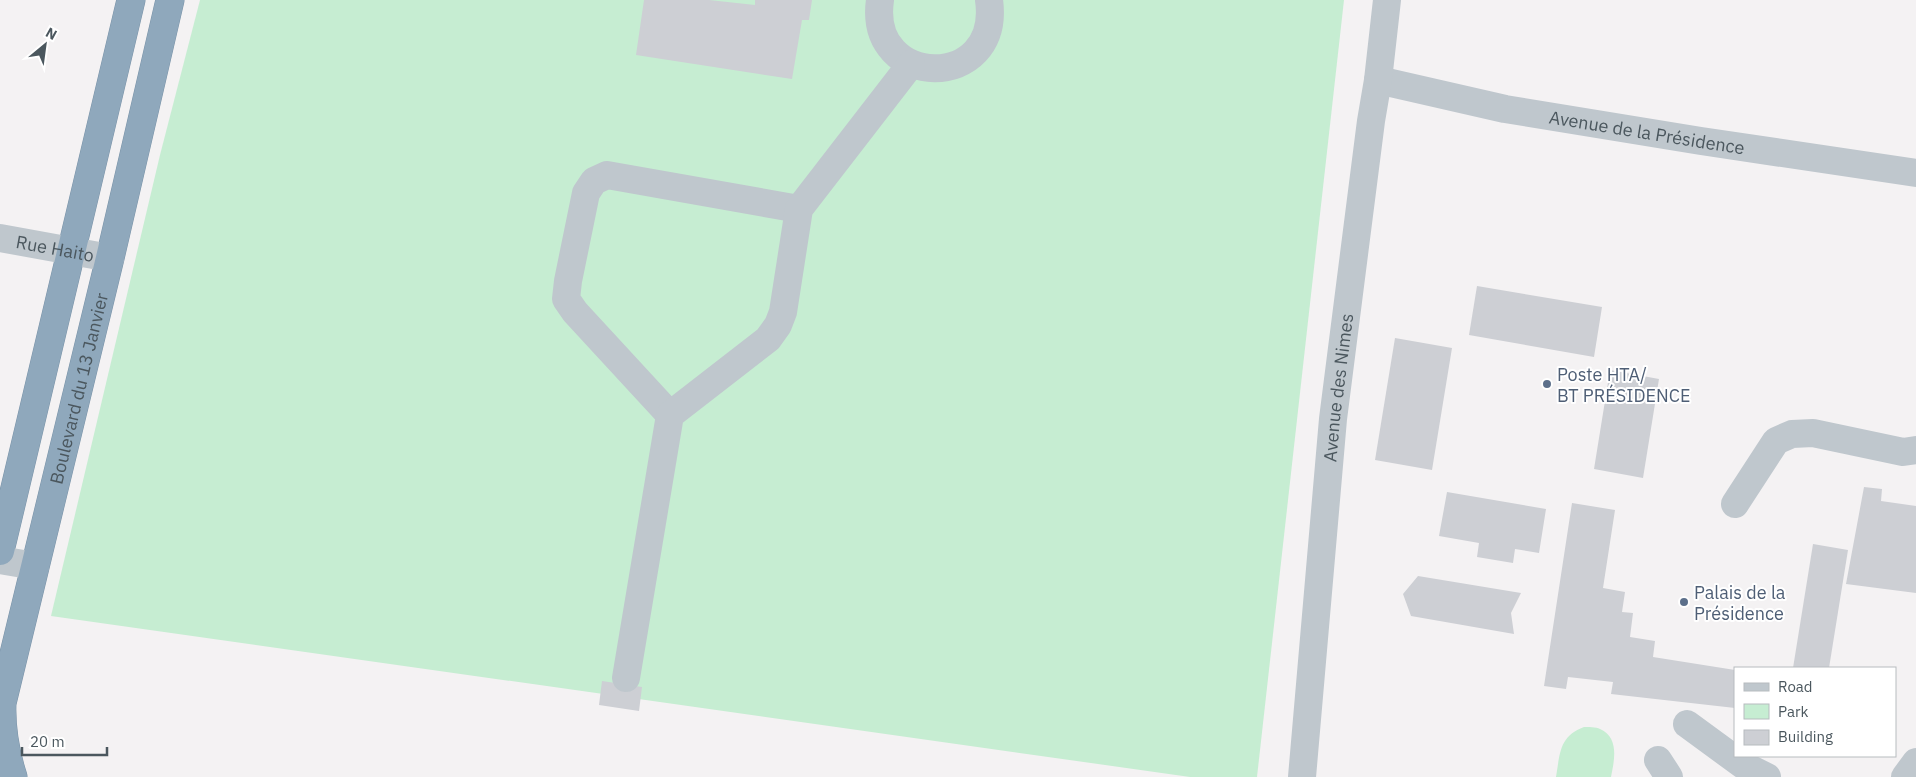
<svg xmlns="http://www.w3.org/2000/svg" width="1916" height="777" viewBox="0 0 1916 777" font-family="'IBM Plex Sans',sans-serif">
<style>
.green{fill:#c6edd2}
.building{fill:#cdcfd4}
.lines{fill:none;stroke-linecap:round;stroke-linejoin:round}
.highway-casing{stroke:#7a93a8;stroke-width:29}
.minor{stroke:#bfc7cd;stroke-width:28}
.highway{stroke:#8fa8bc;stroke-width:28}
.service-dot{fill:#5c6f8a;stroke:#fff;stroke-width:2}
.labels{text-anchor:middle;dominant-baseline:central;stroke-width:4;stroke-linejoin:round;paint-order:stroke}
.street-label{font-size:18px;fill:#4b575e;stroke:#fff}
.service-label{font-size:18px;fill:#4e5e75;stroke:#fff;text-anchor:start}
</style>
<rect width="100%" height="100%" fill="#f4f2f3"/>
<g class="green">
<polygon points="200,0 1344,0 1257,777 1190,777 51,616 160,155"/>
<path d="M1584,727C1588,727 1596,727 1600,729C1620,738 1614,761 1611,777H1556C1560,754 1559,736 1584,727Z"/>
</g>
<g class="building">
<polygon points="644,0 709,0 755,5 755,0 812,0 809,20 802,20 792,79 636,55"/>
<polygon points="1477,286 1602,307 1594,357 1469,335"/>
<polygon points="1395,338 1452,348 1432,470 1375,460"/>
<polygon points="1610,370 1659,379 1643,478 1594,469"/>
<polygon points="1864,487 1882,489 1881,501 1916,506 1916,593 1846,584"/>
<polygon points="1447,492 1546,509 1539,553 1515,549 1513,563 1477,557 1479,543 1439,536"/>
<polygon points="1572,503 1615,510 1603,588 1625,592 1622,612 1633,613 1630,637 1655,641 1653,657 1735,670 1735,708 1611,694 1613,682 1568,677 1566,689 1544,686"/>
<polygon points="1813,544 1848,550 1829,668 1793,668"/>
<polygon points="1418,576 1521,593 1511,613 1514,634 1411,616 1403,594"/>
<polygon points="602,681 642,687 639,711 599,705"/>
</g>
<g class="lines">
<g class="highway-casing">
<g id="highway">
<polyline points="0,551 131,0"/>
<path id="s4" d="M13,777C5,752 1,729 2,703L110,258L170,0"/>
</g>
</g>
<g class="minor">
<path d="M880,0C867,90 1002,92 989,0"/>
<path id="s1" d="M1378,80L1505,109L1701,141L1916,173"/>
<path id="s2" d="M0,238L110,258"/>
<polyline points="670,415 575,312 566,299 568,281 586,193 594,181 607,175 799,209"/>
<polyline points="1735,504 1776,441 1792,434 1813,433 1903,452 1916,450"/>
<polyline points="0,560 35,566"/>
<polyline points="626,678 670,415 768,339 778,325 783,312 799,209 911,64"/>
<polyline points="1687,724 1743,765 1767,777"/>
<polyline points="1658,760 1669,777"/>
<path id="s3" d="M1302,777L1333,419L1371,121L1378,80L1387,0"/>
<polyline points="1905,777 1916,762"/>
</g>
<use href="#highway" class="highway"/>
</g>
<g class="service-dot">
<circle cx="1547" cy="384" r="5"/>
<circle cx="1684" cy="602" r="5"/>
</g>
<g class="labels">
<g class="street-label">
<text stroke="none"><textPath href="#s1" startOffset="274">Avenue de la Présidence</textPath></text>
<text stroke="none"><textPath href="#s2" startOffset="56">Rue Haito</textPath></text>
<text stroke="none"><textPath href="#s3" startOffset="391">Avenue des Nimes</textPath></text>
<text stroke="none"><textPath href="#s4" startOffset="399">Boulevard du 13 Janvier</textPath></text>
</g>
<g class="service-label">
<text x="1557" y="374">Poste HTA/<tspan x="1557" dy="21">BT PRÉSIDENCE</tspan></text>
<text x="1694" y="592">Palais de la<tspan x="1694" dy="21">Présidence</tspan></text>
</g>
</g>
<rect x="1734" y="667" width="162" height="90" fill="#ffffff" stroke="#b7bcbf"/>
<rect x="1744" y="683" width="25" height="8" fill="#bfc7cd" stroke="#b7bcbf"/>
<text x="1778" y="692" font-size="15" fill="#4b575e">Road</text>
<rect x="1744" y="704" width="25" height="15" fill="#c6edd2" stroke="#b7bcbf"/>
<text x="1778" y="717" font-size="15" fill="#4b575e">Park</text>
<rect x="1744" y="730" width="25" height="15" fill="#cdcfd4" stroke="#b7bcbf"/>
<text x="1778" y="742" font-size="15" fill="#4b575e">Building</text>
<g transform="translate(45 45) rotate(29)" stroke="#ffffff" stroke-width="4" paint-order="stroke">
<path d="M0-4L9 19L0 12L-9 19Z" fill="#4b575e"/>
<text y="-8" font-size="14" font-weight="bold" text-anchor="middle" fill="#4b575e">N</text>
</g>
<path d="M22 747v8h85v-8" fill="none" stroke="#4b575e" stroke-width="2.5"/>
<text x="30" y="747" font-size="15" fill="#4b575e" stroke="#ffffff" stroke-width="4" paint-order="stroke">20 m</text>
</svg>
